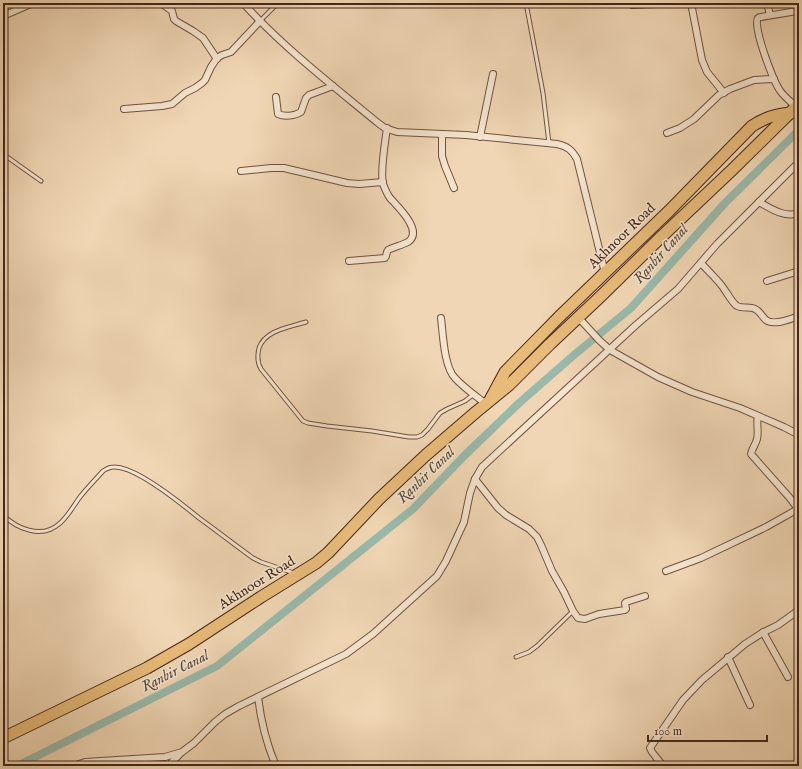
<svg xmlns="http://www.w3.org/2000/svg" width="802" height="769" viewBox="0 0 802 769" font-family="'IM FELL English',serif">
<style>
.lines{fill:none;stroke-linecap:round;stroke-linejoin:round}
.canal{stroke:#9ab9ab;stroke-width:8}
.service-casing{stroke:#705240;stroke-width:5}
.minor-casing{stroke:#705240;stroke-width:8}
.trunk-casing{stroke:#452619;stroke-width:13}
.service{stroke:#f5e4ce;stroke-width:3}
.minor{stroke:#f5e4ce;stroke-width:6}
.trunk{stroke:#e8bb7a;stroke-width:11}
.labels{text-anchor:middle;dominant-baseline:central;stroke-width:3;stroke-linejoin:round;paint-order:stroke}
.street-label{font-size:14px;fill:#452619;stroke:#f5e4ce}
.water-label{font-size:15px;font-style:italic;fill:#5a4b3e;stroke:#f5e4ce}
</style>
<rect width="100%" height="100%" fill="#f0d6b4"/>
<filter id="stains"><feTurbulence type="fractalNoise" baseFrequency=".005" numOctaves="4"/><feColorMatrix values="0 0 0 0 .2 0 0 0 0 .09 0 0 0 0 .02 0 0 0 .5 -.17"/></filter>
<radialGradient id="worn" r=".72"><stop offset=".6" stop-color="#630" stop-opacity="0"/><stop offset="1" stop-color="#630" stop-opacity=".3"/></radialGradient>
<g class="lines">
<polyline class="canal" points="17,766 217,666 413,509 465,455 518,404 574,355 631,308 725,203 799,130"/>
<g class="service-casing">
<g id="service">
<polyline points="526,3 543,93 549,143"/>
<polyline points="260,21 278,3"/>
<polyline points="3,154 41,181"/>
<path d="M306,322C290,327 265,330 259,348C257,356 257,362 261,369L303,421L308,423L327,426L372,431L409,437H417L422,435L428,429L440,413L447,409L465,401L474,394"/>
<path d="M3,515C17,529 42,539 59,524C67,518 74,505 80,497C87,488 95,480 103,471C106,469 109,467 114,467C135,466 182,504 199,518C217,531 235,545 253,558L261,562L294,573"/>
<polyline points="516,657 529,652 537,646 573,611"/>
</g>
</g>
<g class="minor-casing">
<g id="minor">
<polyline points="161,3 172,11 174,19 176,21 193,31 203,38 217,59"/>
<path d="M243,3C283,47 332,85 378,123L385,128L397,132L466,135L557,144C567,146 572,150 577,159L605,273"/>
<polyline points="691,3 702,60 707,72 724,93"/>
<polyline points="767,3 770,15"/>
<path d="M632,5C650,4 667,4 685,3"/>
<polyline points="3,16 33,3"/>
<path d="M276,97L278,114C284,117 295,116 301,112L306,98L309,95L333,86"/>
<path d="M796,107C791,102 785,97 781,92C774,83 752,26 758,18C759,17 760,17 761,17L797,11"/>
<polyline points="124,109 162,106 172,104 185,93 195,88 202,83 205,80 211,67 217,58 222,55 231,52 260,21"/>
<polyline points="667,133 680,128 694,119 719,95 730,89 754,80 774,79"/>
<polyline points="442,134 442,156 445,166 454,188"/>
<polyline points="480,137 493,74"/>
<polyline points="241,171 271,168 284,168 347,183 359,184 383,182"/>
<path d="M759,202C772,209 784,218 799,213"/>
<path d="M349,261L385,258C387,256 386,252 388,250C394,247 402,245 408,242C424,231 397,206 390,198C387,194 385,189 383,184C380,171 385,143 387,128"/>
<path d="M701,263C708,271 716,278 722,286C726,291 732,303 737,306C743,309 750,306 755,309C760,311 762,317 766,320C773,326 791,319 799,316"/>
<polyline points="767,281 799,271"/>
<polyline points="578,317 599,340 610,350 658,377 692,392 740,408 784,427 799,435"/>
<path d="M441,318C443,334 444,367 455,378C464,388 476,396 486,404"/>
<path d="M758,416C756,424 759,431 757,439C756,444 752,448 751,454L789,497L799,510"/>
<polyline points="475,479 498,508 506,515 529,529 537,537 541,545 552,571 564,592 573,611 578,618 585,619 599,614 625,610 626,609 625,603 626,602 645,596"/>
<polyline points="666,571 701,558 766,527 798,509"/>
<polyline points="763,632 788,677"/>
<polyline points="728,657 750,705"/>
<path d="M258,697C261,722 266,743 276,766"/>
<polyline points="73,766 85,762 165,757 182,752 194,743 215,722 225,714 239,706 346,654 373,634 437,576 446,561 464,522 470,493 475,479 482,467 636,325 678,289 717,244 799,162"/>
<polyline points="168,766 181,753"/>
<polyline points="663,766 652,752 650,748 683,700 702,680 745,644 762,633 778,625 799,610"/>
</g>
</g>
<g class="trunk-casing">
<g id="trunk">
<path d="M491,398L505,372L559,317L669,211L752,126C767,117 773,115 791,113"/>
<polyline points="3,738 147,668 189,644 261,597 316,563 328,553 379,499 426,455 476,412 509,385 550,344 601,296 660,238 732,170 799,104"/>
</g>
</g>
<use href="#service" class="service"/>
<use href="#minor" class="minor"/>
<use href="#trunk" class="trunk"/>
</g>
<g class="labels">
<g class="street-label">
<text transform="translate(622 236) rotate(-44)">Akhnoor Road</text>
<text transform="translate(257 583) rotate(-32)">Akhnoor Road</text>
</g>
<g class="water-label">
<text transform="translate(661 254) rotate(-48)">Ranbir Canal</text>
<text transform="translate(426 475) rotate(-44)">Ranbir Canal</text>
<text transform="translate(175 671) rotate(-27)">Ranbir Canal</text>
</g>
</g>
<rect width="802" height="769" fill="none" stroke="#f0d6b4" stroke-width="16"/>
<rect x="4" y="4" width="794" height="761" fill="none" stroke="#452619" stroke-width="2"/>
<rect x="8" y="8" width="786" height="753" fill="none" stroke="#452619"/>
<path d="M648 735v6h119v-6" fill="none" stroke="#452619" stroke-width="2"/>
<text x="654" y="735" font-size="12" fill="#452619" stroke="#f5e4ce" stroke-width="3" paint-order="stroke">100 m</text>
<rect width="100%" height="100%" filter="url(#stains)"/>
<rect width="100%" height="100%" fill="url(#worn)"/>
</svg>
